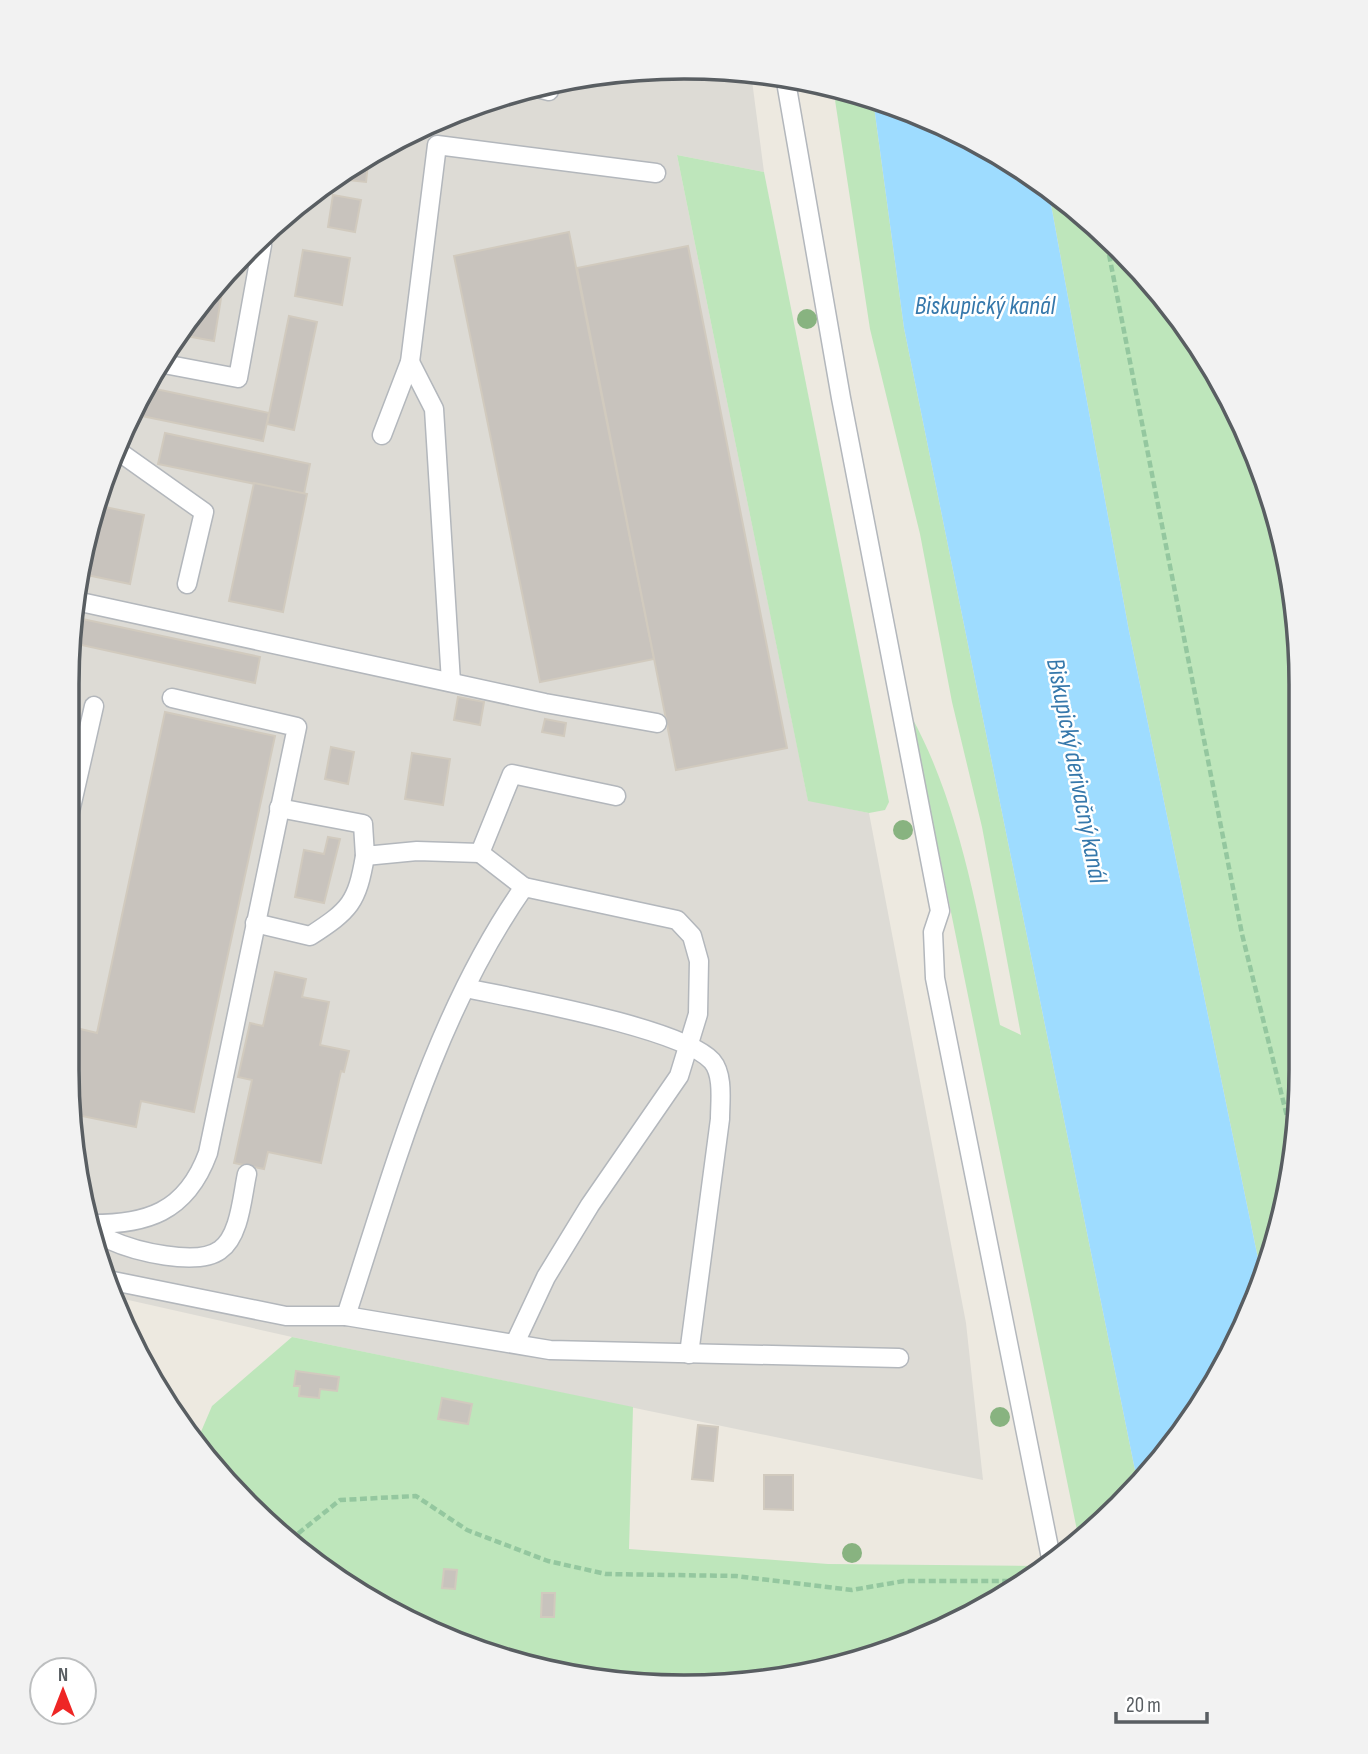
<svg xmlns="http://www.w3.org/2000/svg" width="1368" height="1754" viewBox="0 0 1368 1754" font-family="'Sofia Sans Condensed',sans-serif">
<style>
.industrial{fill:#dddbd5}
.green{fill:#bee6bb}
.water{fill:#9edcff}
.building{fill:#c8c3bd;stroke:#d1cabe;stroke-width:2}
.lines{fill:none;stroke-linecap:round;stroke-linejoin:round}
.lane-casing{stroke:#b3b7bc;stroke-width:21}
.path{stroke:#94c79f;stroke-width:4.5;stroke-dasharray:7 3.5;stroke-linecap:butt}
.lane{stroke:#fff;stroke-width:18}
.tree{fill:#88b380}
.labels{text-anchor:middle;dominant-baseline:central;stroke-width:5;stroke-linejoin:round;paint-order:stroke}
.water-label{font-size:26px;font-style:italic;fill:#3678ab;stroke:#fff}
.rim{fill:none;stroke:#595e62;stroke-width:3.5}
</style>
<rect width="100%" height="100%" fill="#ede9e0"/>
<polygon class="industrial" points="684,67 751,73 764,172 677,155 808,800 869,813 966,1323 983,1480 292,1337 115,1297 88,1230 67,1070 68,644 99,486 194,308 341,170 448,113 564,78"/>
<g class="green">
<path d="M833,87L873,99L904,328L1138,1485L1120,1507L1079,1540L911,716C961,806 980,925 1000,1025L1021,1035L982,827L952,702L920,534L870,329Z"/>
<polygon points="677,155 764,172 889,802 885,810 869,813 808,801"/>
<polygon points="1048,188 1121,248 1198,341 1269,485 1296,604 1296,1151 1262,1278 1129,631"/>
<polygon points="292,1337 633,1407 629,1549 828,1564 1035,1566 1038,1575 1027,1584 844,1666 684,1687 525,1667 376,1605 248,1507 197,1441 212,1406"/>
</g>
<path class="water" d="M873,99C934,118 998,147 1048,188L1129,631L1262,1278C1241,1357 1189,1423 1138,1485L904,328Z"/>
<g class="building">
<polygon points="369,155 366,182 337,179 341,170"/>
<polygon points="333,195 361,200 355,232 328,227"/>
<polygon points="569,232 654,659 540,682 454,256"/>
<polygon points="688,246 787,748 676,770 577,268"/>
<polygon points="303,250 350,258 342,305 295,296"/>
<polygon points="224,280 214,341 186,336 185,343 176,342 194,308"/>
<polygon points="289,316 317,322 294,430 267,424"/>
<polygon points="151,388 269,413 263,441 137,415"/>
<polygon points="165,433 310,464 304,494 158,464"/>
<polygon points="254,483 307,494 283,612 229,601"/>
<polygon points="95,505 144,515 130,584 82,574"/>
<polygon points="73,617 260,657 255,683 68,642"/>
<polygon points="458,697 484,702 480,725 454,720"/>
<polygon points="165,712 275,736 194,1112 141,1101 136,1127 72,1114 66,1070 67,1020 73,1021 72,1027 97,1033"/>
<polygon points="545,719 566,723 564,736 542,732"/>
<polygon points="331,747 354,752 348,784 325,779"/>
<polygon points="412,753 450,759 443,805 405,799"/>
<polygon points="328,837 340,839 324,903 295,897 304,850 324,854"/>
<polygon points="275,972 306,979 302,997 329,1002 320,1045 349,1051 344,1072 341,1071 321,1163 268,1152 264,1169 234,1163 252,1080 238,1077 250,1023 263,1026"/>
<polygon points="296,1371 339,1377 337,1391 320,1389 319,1398 299,1396 300,1386 294,1386"/>
<polygon points="442,1398 472,1404 468,1424 438,1419"/>
<polygon points="698,1425 718,1427 713,1481 692,1479"/>
<polygon points="764,1475 793,1475 793,1510 764,1509"/>
<polygon points="444,1569 457,1570 455,1589 442,1588"/>
<polygon points="542,1593 555,1593 554,1617 541,1617"/>
</g>
<g class="lines">
<g class="lane-casing">
<g id="lane">
<polyline points="785,76 841,398 940,911 933,932 935,978 1052,1563"/>
<polyline points="534,87 549,91 551,82"/>
<polyline points="410,362 434,409 451,682"/>
<polyline points="164,364 238,378 262,245"/>
<polyline points="382,435 410,362 437,145 656,173"/>
<polyline points="118,451 204,512 187,584"/>
<polyline points="76,601 545,703 657,723"/>
<polyline points="279,808 363,824 365,856 417,851 480,853"/>
<polyline points="67,825 94,706"/>
<polyline points="524,887 480,853 512,774 616,796"/>
<path d="M255,923L310,936C350,910 357,903 365,856"/>
<path d="M466,988C517,999 682,1028 712,1061C724,1075 720,1102 720,1119L689,1354"/>
<path d="M87,1224C146,1225 186,1213 208,1153L297,727L172,698"/>
<path d="M88,1224C94,1229 102,1236 110,1240C134,1251 197,1267 220,1250C240,1236 242,1197 247,1174"/>
<polyline points="108,1280 286,1316 346,1316 550,1350 899,1358"/>
<path d="M346,1316C394,1169 435,1014 524,887L677,920L692,936L699,961L698,1014L679,1076L590,1205L546,1277L515,1343"/>
</g>
</g>
<g class="path">
<polyline points="1105,234 1242,934 1296,1153"/>
<polyline points="290,1540 340,1500 416,1496 467,1530 548,1561 606,1574 736,1576 852,1590 904,1581 1030,1581"/>
</g>
<use href="#lane" class="lane"/>
</g>
<g class="tree">
<circle cx="807" cy="319" r="10"/>
<circle cx="903" cy="830" r="10"/>
<circle cx="1000" cy="1417" r="10"/>
<circle cx="852" cy="1553" r="10"/>
</g>
<g class="labels">
<g class="water-label">
<text x="985" y="306">Biskupický kanál</text>
<text transform="translate(1076 771) rotate(79)">Biskupický derivačný kanál</text>
</g>
</g>
<path d="M0 0H1368V1754H0ZM684 79H684A605 605 0 0 1 1289 684V1070A605 605 0 0 1 684 1675H684A605 605 0 0 1 79 1070V684A605 605 0 0 1 684 79Z" fill="#f2f2f2" fill-rule="evenodd"/>
<path class="rim" d="M684 79H684A605 605 0 0 1 1289 684V1070A605 605 0 0 1 684 1675H684A605 605 0 0 1 79 1070V684A605 605 0 0 1 684 79Z"/>
<g transform="translate(63 1691)"><circle r="33" fill="#ffffff" stroke="#bdbfc0" stroke-width="2"/>
<path d="M0-5L12 26L0 18L-12 26Z" fill="#ee2625"/>
<text y="-10" font-size="19" font-weight="bold" text-anchor="middle" fill="#595e62">N</text>
</g>
<path d="M1116 1712v10h91v-10" fill="none" stroke="#595e62" stroke-width="3.5"/>
<text x="1126" y="1712" font-size="21" fill="#595e62" stroke="#ffffff" stroke-width="5" paint-order="stroke">20 m</text>
</svg>
